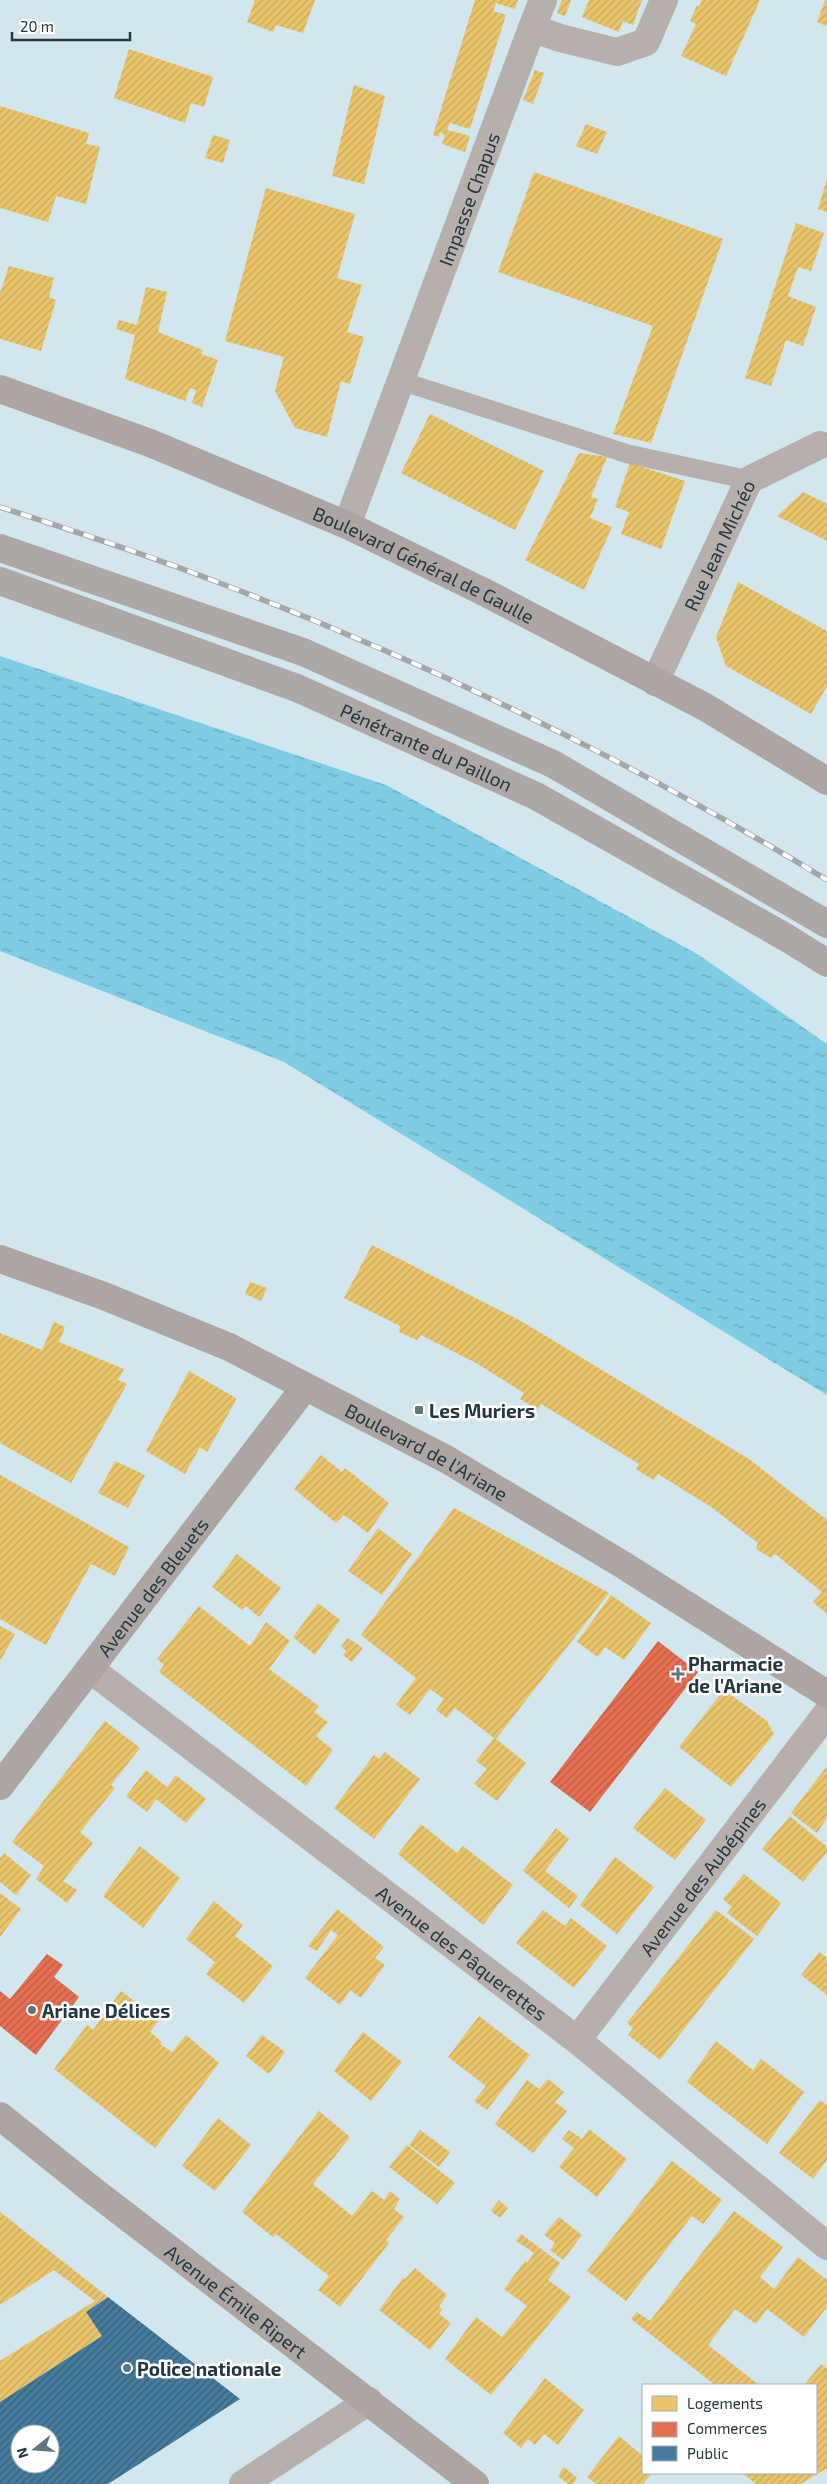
<svg xmlns="http://www.w3.org/2000/svg" width="827" height="2484" viewBox="0 0 827 2484" font-family="'Exo 2',sans-serif">
<style>
.water{fill:url(#water-ripples)}
.homes{fill:url(#homes-hatch)}
.shops{fill:url(#shops-hatch)}
.public{fill:url(#public-hatch);fill-rule:evenodd}
.lines{fill:none;stroke-linecap:round;stroke-linejoin:round}
.lane{stroke:#b7afac;stroke-width:19}
.street{stroke:#b7afac;stroke-width:28}
.secondary{stroke:#ada5a1;stroke-width:28}
.primary{stroke:#ada7a5;stroke-width:28}
.rail-casing{stroke:#a2a7aa;stroke-width:5.5}
.rail{stroke:#fff;stroke-width:4;stroke-dasharray:11;stroke-linecap:butt}
.poi-dot{fill:#61757c;stroke:#fff;stroke-width:2}
.labels{text-anchor:middle;dominant-baseline:central;stroke-width:5;stroke-linejoin:round;paint-order:stroke}
.street-label{font-size:19px;fill:#24383f;stroke:#fff}
.poi-label{font-size:19px;font-weight:bold;fill:#24383f;stroke:#fff;text-anchor:start}
</style>
<defs>
<pattern id="water-ripples" width="26" height="14" patternUnits="userSpaceOnUse" patternTransform="scale(1.25)"><rect width="26" height="14" fill="#7ecde4"/><path d="M2 4q2-2 4 0t4 0M15 11q2-2 4 0t4 0" fill="none" stroke="#67a7ba"/></pattern>
<pattern id="homes-hatch" width="6" height="6" patternUnits="userSpaceOnUse" patternTransform="scale(1.25)"><rect width="6" height="6" fill="#e9c46a"/><path d="M-1 1l2-2M0 6l6-6M5 7l2-2" fill="none" stroke="#c8a95d"/></pattern>
<pattern id="shops-hatch" width="6" height="6" patternUnits="userSpaceOnUse" patternTransform="scale(1.25)"><rect width="6" height="6" fill="#e76f51"/><path d="M-1 1l2-2M0 6l6-6M5 7l2-2" fill="none" stroke="#bb5c45"/></pattern>
<pattern id="public-hatch" width="6" height="6" patternUnits="userSpaceOnUse" patternTransform="scale(1.25)"><rect width="6" height="6" fill="#457b9d"/><path d="M-1 1l2-2M0 6l6-6M5 7l2-2" fill="none" stroke="#36607a"/></pattern>
</defs>
<rect width="100%" height="100%" fill="#d1e7ed"/>
<polygon class="water" points="0,656 386,785 699,955 827,1044 827,1395 284,1062 0,951"/>
<g class="homes">
<polygon points="255,0 315,0 303,33 276,25 273,32 247,22"/>
<polygon points="475,0 518,0 515,9 496,3 493,11 506,15 470,129 450,123 447,130 470,136 465,152 442,144 445,135 440,132 439,137 433,135"/>
<polygon points="562,0 571,0 565,16 557,13"/>
<polygon points="589,0 642,0 633,25 623,21 619,32 582,17"/>
<polygon points="702,0 760,0 726,76 681,56 696,24 690,21 697,5 699,7"/>
<polygon points="825,0 827,0 827,26 817,22"/>
<polygon points="129,49 213,77 204,107 191,103 185,123 114,98"/>
<polygon points="535,70 544,73 533,104 523,100"/>
<polygon points="354,85 385,96 364,184 332,176"/>
<polygon points="0,106 89,133 86,144 100,147 86,204 56,196 48,222 0,208"/>
<polygon points="586,124 607,132 597,154 576,146"/>
<polygon points="213,135 230,140 223,163 205,158"/>
<polygon points="534,172 723,239 651,443 613,434 653,326 498,272"/>
<polygon points="827,179 827,212 818,209"/>
<polygon points="266,188 355,214 337,278 362,285 347,332 364,337 350,384 341,381 327,437 295,428 275,391 284,357 225,341"/>
<polygon points="796,223 824,233 811,271 798,267 788,296 816,307 803,346 786,340 771,386 745,378"/>
<polygon points="9,266 54,278 49,297 56,300 41,351 0,339 0,293"/>
<polygon points="146,287 167,292 158,332 203,350 201,354 218,360 202,407 192,403 196,390 190,388 185,401 125,379 135,335 116,329 119,320 137,325"/>
<polygon points="430,414 544,471 515,530 401,473"/>
<polygon points="579,453 607,457 591,497 598,499 590,518 612,527 584,590 525,560"/>
<polygon points="630,463 685,481 661,549 621,534 629,512 615,507"/>
<polygon points="803,492 827,504 827,541 777,516"/>
<polygon points="738,582 827,631 827,686 811,714 726,666 716,637"/>
<polygon points="372,1245 521,1321 749,1459 827,1520 827,1614 813,1602 822,1592 775,1554 771,1558 756,1549 758,1543 711,1507 658,1474 653,1480 636,1469 639,1464 541,1404 538,1410 520,1399 524,1393 476,1363 421,1335 417,1340 399,1332 400,1326 344,1298"/>
<polygon points="250,1282 267,1288 261,1301 245,1294"/>
<polygon points="54,1322 65,1327 59,1342 124,1369 118,1380 127,1384 71,1483 0,1443 0,1333 42,1350"/>
<polygon points="189,1371 236,1398 236,1400 207,1452 200,1447 185,1474 146,1451"/>
<polygon points="321,1455 342,1472 345,1468 389,1503 368,1533 344,1515 336,1523 294,1489"/>
<polygon points="115,1461 145,1475 128,1508 98,1493"/>
<polygon points="0,1475 129,1547 115,1576 91,1564 46,1645 0,1619"/>
<polygon points="454,1508 609,1593 496,1739 526,1763 497,1801 474,1784 487,1769 476,1761 494,1738 455,1708 447,1718 436,1710 444,1699 430,1689 410,1715 396,1705 416,1678 361,1635"/>
<polygon points="378,1528 412,1554 382,1595 348,1571"/>
<polygon points="237,1554 281,1588 259,1617 246,1606 242,1610 212,1587"/>
<polygon points="611,1595 651,1623 624,1660 605,1647 598,1657 577,1642"/>
<polygon points="318,1603 340,1620 315,1655 293,1637"/>
<polygon points="199,1606 250,1646 266,1622 290,1641 269,1669 319,1706 314,1712 328,1722 316,1736 333,1750 306,1786 159,1672 164,1665 157,1659"/>
<polygon points="0,1626 15,1634 1,1660 0,1659"/>
<polygon points="348,1638 363,1648 352,1662 343,1655 346,1651 341,1646"/>
<polygon points="724,1690 767,1721 774,1734 731,1787 679,1747"/>
<polygon points="105,1721 140,1748 111,1785 115,1788 80,1832 93,1843 63,1881 77,1890 67,1903 36,1879 44,1866 12,1842"/>
<polygon points="385,1752 420,1779 374,1839 334,1808 374,1755 379,1759"/>
<polygon points="827,1766 827,1818 817,1833 791,1813"/>
<polygon points="146,1770 167,1787 176,1775 206,1799 186,1823 156,1799 147,1812 126,1796"/>
<polygon points="665,1788 706,1820 675,1860 633,1828"/>
<polygon points="790,1816 827,1847 827,1852 803,1882 762,1849"/>
<polygon points="421,1824 457,1853 463,1846 513,1885 483,1925 398,1854"/>
<polygon points="556,1828 569,1839 545,1871 578,1896 569,1908 523,1871"/>
<polygon points="140,1846 180,1878 143,1928 103,1896"/>
<polygon points="4,1853 31,1875 16,1895 0,1882 0,1858"/>
<polygon points="615,1857 654,1887 617,1934 580,1905"/>
<polygon points="744,1874 781,1903 757,1936 727,1913 732,1907 723,1899"/>
<polygon points="0,1893 21,1909 0,1937"/>
<polygon points="214,1901 243,1925 235,1936 273,1966 244,2003 206,1974 215,1962 186,1939"/>
<polygon points="337,1909 384,1947 375,1958 385,1965 361,1998 350,1990 340,2005 305,1978 338,1935 331,1930 317,1951 308,1946"/>
<polygon points="543,1910 565,1926 571,1918 607,1946 574,1988 516,1943"/>
<polygon points="716,1910 754,1939 660,2060 628,2035 633,2028 627,2023"/>
<polygon points="819,1952 827,1958 827,1995 801,1975"/>
<polygon points="121,1991 159,2020 150,2032 162,2042 160,2044 172,2052 186,2035 219,2063 155,2148 54,2069 87,2025 93,2030"/>
<polygon points="479,2016 530,2055 487,2110 474,2101 486,2086 448,2057"/>
<polygon points="363,2032 402,2062 371,2101 334,2071"/>
<polygon points="262,2035 285,2052 269,2074 246,2056"/>
<polygon points="716,2041 753,2070 761,2059 804,2092 767,2144 687,2082"/>
<polygon points="548,2079 564,2092 555,2102 567,2111 533,2153 495,2124 527,2080 539,2089"/>
<polygon points="820,2100 827,2105 827,2160 813,2179 779,2153"/>
<polygon points="319,2111 350,2137 313,2184 352,2216 372,2191 384,2200 390,2191 400,2199 394,2209 404,2217 386,2240 389,2243 340,2307 318,2290 329,2276 276,2234 273,2237 242,2212"/>
<polygon points="218,2118 251,2145 215,2191 182,2166"/>
<polygon points="589,2129 627,2159 597,2197 559,2167 574,2148 562,2139 569,2130 582,2139"/>
<polygon points="420,2130 450,2152 439,2167 409,2145"/>
<polygon points="407,2145 455,2183 437,2204 389,2167"/>
<polygon points="672,2161 722,2200 703,2224 692,2216 626,2301 587,2271"/>
<polygon points="499,2200 508,2208 500,2218 491,2211"/>
<polygon points="734,2211 783,2247 760,2277 774,2289 798,2257 827,2280 827,2307 804,2337 767,2309 756,2324 735,2309 708,2345 759,2385 715,2385 631,2319 637,2312 650,2321"/>
<polygon points="0,2212 108,2297 86,2312 102,2336 0,2402 0,2361 95,2301 54,2270 0,2305"/>
<polygon points="559,2217 582,2235 563,2260 550,2250 555,2243 544,2235"/>
<polygon points="521,2234 560,2263 548,2280 571,2297 491,2395 445,2359 476,2317 502,2337 527,2306 504,2289 525,2261 527,2263 534,2253 516,2241"/>
<polygon points="415,2268 447,2295 439,2306 442,2309 439,2314 451,2323 430,2350 379,2310 403,2278 405,2279"/>
<polygon points="821,2364 827,2369 827,2468 801,2484 756,2484 742,2473 816,2473 816,2385 804,2385"/>
<polygon points="545,2378 584,2410 558,2445 544,2434 535,2445 528,2439 521,2448 503,2433"/>
<polygon points="619,2436 643,2456 643,2473 652,2473 643,2484 596,2484 587,2477"/>
<polygon points="564,2467 577,2478 573,2484 568,2484 558,2476"/>
</g>
<g class="shops">
<polygon points="658,1641 698,1672 590,1812 550,1782"/>
<polygon points="47,1954 63,1965 54,1977 79,1997 36,2055 0,2026 0,1991 10,1999"/>
</g>
<path class="public" d="M108,2297L240,2399L108,2484H0V2402L102,2336L86,2312ZM20,2434H50V2464H20Z"/>
<g class="lines">
<polyline class="lane" points="401,381 628,454 749,480"/>
<g class="street">
<polyline points="532,28 543,0"/>
<path id="s1" d="M347,525L532,28L560,38L617,52L646,42L664,0"/>
<path id="s2" d="M655,682L749,480L820,445"/>
<path id="s3" d="M90,1669L577,2040L827,2246"/>
<path id="s4" d="M577,2040L827,1713"/>
<polyline points="243,2484 369,2401"/>
</g>
<g class="secondary">
<path id="s5" d="M0,389L150,443L347,525L488,594L705,707L827,781"/>
<path id="s6" d="M0,1259L104,1296L229,1347L446,1459L620,1563L827,1694"/>
<path id="s7" d="M0,1786L305,1387"/>
<path id="s8" d="M0,2116L91,2189L475,2484"/>
</g>
<g class="primary">
<polyline points="0,548 303,652 553,764 827,924"/>
<path id="s9" d="M0,581L297,688L536,796L787,938L827,963"/>
</g>
<g class="rail-casing">
<path id="rail" d="M0,507C71,530 142,553 212,580C425,661 632,761 827,880"/>
</g>
<use href="#rail" class="rail"/>
</g>
<g class="poi-dot">
<rect x="414" y="1405" width="10" height="10" rx="2.5"/>
<path d="M675.5 1666.5h5v5h5v5h-5v5h-5v-5h-5v-5h5z"/>
<circle cx="32" cy="2010" r="5"/>
<circle cx="127" cy="2368" r="5"/>
</g>
<g class="labels">
<g class="street-label">
<text stroke="none"><textPath href="#s1" startOffset="348">Impasse Chapus</textPath></text>
<text stroke="none"><textPath href="#s2" startOffset="151">Rue Jean Michéo</textPath></text>
<text stroke="none"><textPath href="#s5" startOffset="459">Boulevard Général de Gaulle</textPath></text>
<text stroke="none"><textPath href="#s9" startOffset="458">Pénétrante du Paillon</textPath></text>
<text stroke="none"><textPath href="#s6" startOffset="469">Boulevard de l'Ariane</textPath></text>
<text stroke="none"><textPath href="#s7" startOffset="251">Avenue des Bleuets</textPath></text>
<text stroke="none"><textPath href="#s4" startOffset="206">Avenue des Aubépines</textPath></text>
<text stroke="none"><textPath href="#s3" startOffset="468">Avenue des Pâquerettes</textPath></text>
<text stroke="none"><textPath href="#s8" startOffset="300">Avenue Émile Ripert</textPath></text>
</g>
<g class="poi-label">
<text x="429" y="1410">Les Muriers</text>
<text x="688" y="1663">Pharmacie<tspan x="688" dy="22">de l'Ariane</tspan></text>
<text x="42" y="2010">Ariane Délices</text>
<text x="137" y="2368">Police nationale</text>
</g>
</g>
<rect x="642" y="2384" width="175" height="90" fill="#ffffff" stroke="#a7afb2"/>
<rect x="652" y="2396" width="25" height="15" fill="#e9c46a" stroke="#a7afb2"/>
<text x="687" y="2409" font-size="15" fill="#24383f">Logements</text>
<rect x="652" y="2422" width="25" height="15" fill="#e76f51" stroke="#a7afb2"/>
<text x="687" y="2434" font-size="15" fill="#24383f">Commerces</text>
<rect x="652" y="2446" width="25" height="15" fill="#457b9d" stroke="#a7afb2"/>
<text x="687" y="2459" font-size="15" fill="#24383f">Public</text>
<g transform="translate(35 2449) rotate(253)"><circle r="24" fill="#ffffff" stroke="#a7afb2"/>
<path d="M0-4L9 19L0 12L-9 19Z" fill="#61757c"/>
<text y="-8" font-size="14" font-weight="bold" text-anchor="middle" fill="#24383f">N</text>
</g>
<path d="M12 32v8h118v-8" fill="none" stroke="#24383f" stroke-width="2.5"/>
<text x="20" y="32" font-size="15" fill="#24383f" stroke="#ffffff" stroke-width="4" paint-order="stroke">20 m</text>
</svg>
